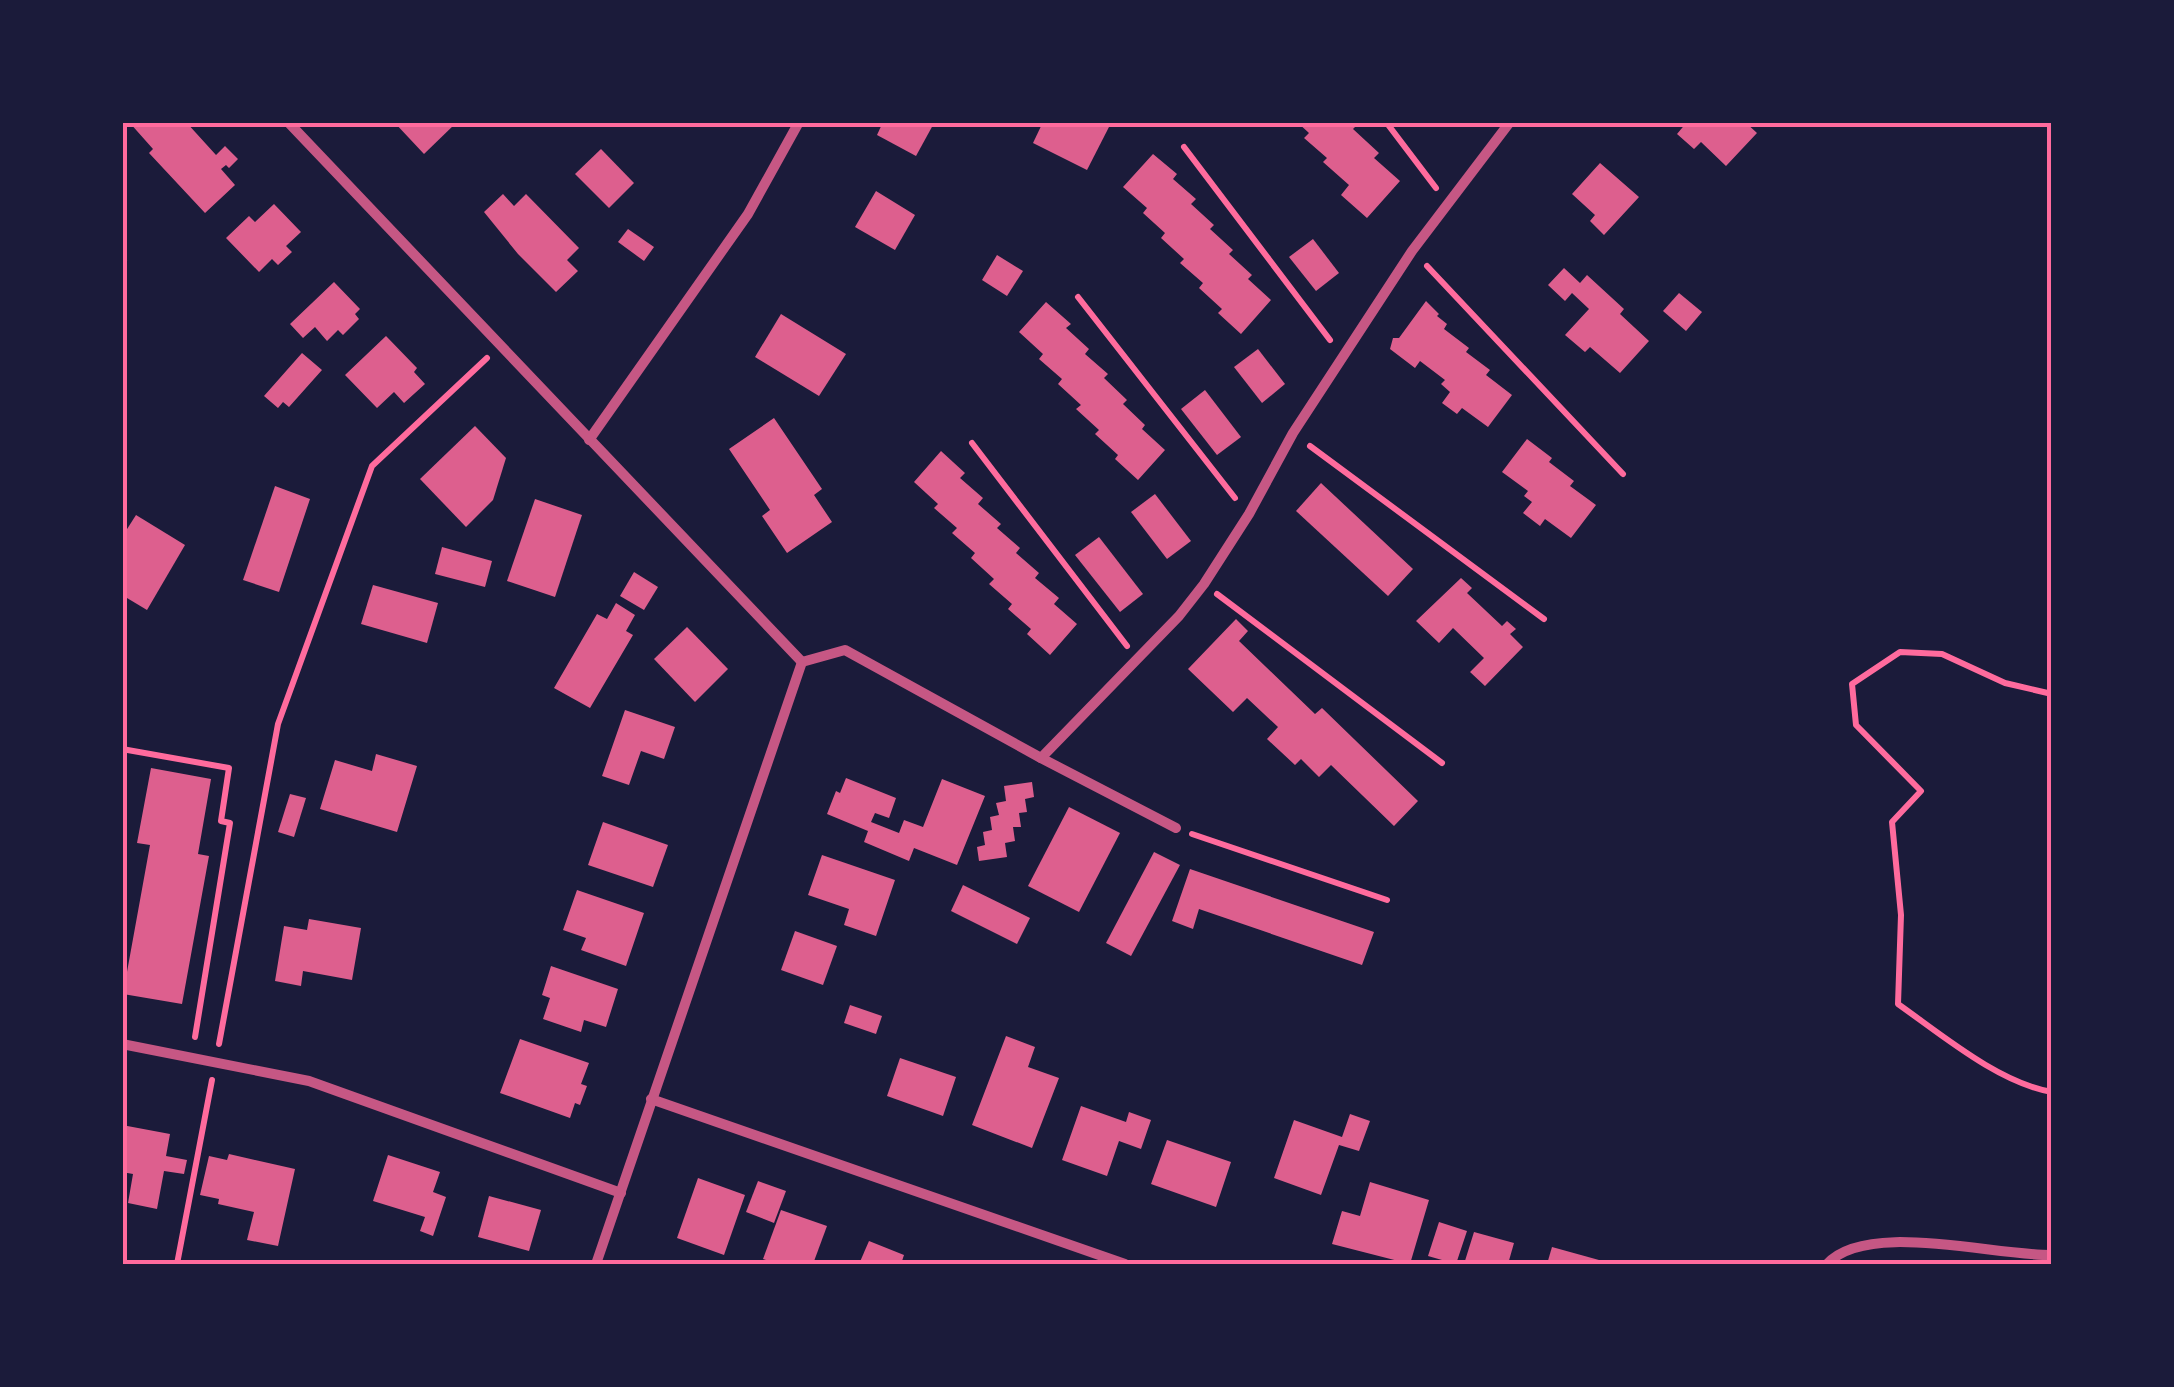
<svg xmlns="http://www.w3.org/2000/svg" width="2174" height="1387" viewBox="0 0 2174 1387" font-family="Roboto,sans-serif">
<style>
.building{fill:#dd5f8e}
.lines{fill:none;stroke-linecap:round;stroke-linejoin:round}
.path{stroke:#ff6b9d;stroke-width:6}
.minor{stroke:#c65784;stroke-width:10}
.neatline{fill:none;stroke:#ff6b9d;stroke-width:4}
</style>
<rect width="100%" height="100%" fill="#1b1b3a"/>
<g class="building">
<polygon points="129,122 186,122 216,155 225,146 238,159 229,168 226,165 221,169 235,185 205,213 149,153 153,149"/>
<polygon points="394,122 457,122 424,154"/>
<polygon points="883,122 928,122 933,125 916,156 877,135"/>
<polygon points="1043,122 1105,122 1110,125 1087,170 1033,143"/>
<polygon points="1297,122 1354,122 1357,125 1353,129 1379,153 1374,158 1400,181 1367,218 1341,195 1349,185 1323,162 1327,158 1304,138 1309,133"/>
<polygon points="1687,122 1745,122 1757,133 1726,166 1701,142 1694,149 1677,134"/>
<polygon points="601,149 634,183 609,208 575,174"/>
<polygon points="1153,154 1177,174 1173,179 1196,199 1191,204 1214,225 1210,229 1233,250 1229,254 1252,275 1248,279 1271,300 1241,334 1218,313 1222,309 1199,288 1203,283 1180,263 1184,259 1161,238 1165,233 1143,213 1147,208 1123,187"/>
<polygon points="1600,163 1639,197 1604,235 1590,221 1595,215 1572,194"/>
<polygon points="876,191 915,215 895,250 855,227"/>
<polygon points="503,194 514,206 526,194 579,248 567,260 578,271 556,292 518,254 484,212"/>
<polygon points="274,204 301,232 286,246 292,252 278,265 272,259 259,272 226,238 249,216 255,222"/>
<polygon points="628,229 654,247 644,261 618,242"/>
<polygon points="1313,239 1339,273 1316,291 1289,257"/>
<polygon points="997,255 1023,271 1007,296 982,280"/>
<polygon points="1564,268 1580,283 1587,275 1624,309 1620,314 1649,341 1620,373 1590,347 1585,352 1565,335 1589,309 1572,293 1565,301 1548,285"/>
<polygon points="334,282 360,309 355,314 359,319 343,335 338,330 327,341 315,327 303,338 290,324"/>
<polygon points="1679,293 1702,312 1686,331 1663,311"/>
<polygon points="1426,301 1439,314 1437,316 1447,324 1444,329 1469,348 1466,352 1490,370 1486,375 1512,395 1488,427 1462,408 1457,414 1442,403 1450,392 1441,384 1445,380 1420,361 1415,368 1390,349 1393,338 1399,338"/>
<polygon points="1046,302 1071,324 1066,328 1089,349 1085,354 1108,374 1104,378 1127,400 1123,404 1145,425 1142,429 1165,450 1138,480 1115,459 1118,455 1095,434 1099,430 1076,409 1081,405 1058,384 1062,379 1039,359 1043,354 1019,332"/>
<polygon points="781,314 846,354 819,396 755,357"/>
<polygon points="386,336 417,368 414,372 425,384 404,403 394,392 377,408 345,375"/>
<polygon points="1258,349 1285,384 1262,403 1234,367"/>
<polygon points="302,353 322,370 289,407 283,402 278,408 264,396"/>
<polygon points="1205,390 1241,437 1217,455 1181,409"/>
<polygon points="774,418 822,489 814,495 832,522 787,553 762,516 770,510 729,449"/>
<polygon points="475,426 506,458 493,500 466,527 420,479"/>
<polygon points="1527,439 1552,458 1549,462 1574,481 1570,486 1596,505 1571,538 1545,519 1540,526 1523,513 1532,502 1524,496 1528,491 1502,472"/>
<polygon points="941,451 965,473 960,478 983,498 978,504 1001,524 997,528 1020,548 1016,553 1039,573 1035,578 1059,598 1054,604 1077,624 1050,655 1027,634 1031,629 1008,609 1012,604 989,584 994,579 971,558 975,553 952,533 957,528 934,508 938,504 914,482"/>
<polygon points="1321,483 1413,569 1388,596 1296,511"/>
<polygon points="275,486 310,499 279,592 243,580"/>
<polygon points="1155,494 1191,541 1167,559 1131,512"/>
<polygon points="535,499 582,515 555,597 507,581"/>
<polygon points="136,515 185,545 147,610 122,595 122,537"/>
<polygon points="1099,537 1143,594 1120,612 1075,555"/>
<polygon points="442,547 492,561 485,587 435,574"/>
<polygon points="634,572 658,587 644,610 620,596"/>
<polygon points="1461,578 1472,588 1467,593 1502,626 1507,621 1516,629 1510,634 1523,647 1485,686 1470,672 1484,658 1453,628 1439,643 1416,621"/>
<polygon points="373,585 438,603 427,643 361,624"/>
<polygon points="616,603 635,615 626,631 633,635 590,708 554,688 597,614 607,619"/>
<polygon points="1236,619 1248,631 1239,641 1315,714 1322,708 1418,801 1394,826 1331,765 1319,777 1301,759 1295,765 1267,739 1278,727 1247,698 1233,712 1188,669"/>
<polygon points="687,627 728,669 695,702 654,659"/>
<polygon points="625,710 675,727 664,759 641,751 629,785 602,776"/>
<polygon points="376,754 417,766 397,832 320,809 335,760 372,771"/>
<polygon points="151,768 211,779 198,854 209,856 182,1004 123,994 150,845 137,843"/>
<polygon points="846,778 896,798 889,818 875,813 871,822 899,833 904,820 923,827 942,779 985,796 957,865 914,848 909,861 864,842 868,831 827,814 836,791 840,793"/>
<polygon points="1032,782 1034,797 1025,799 1027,812 1019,813 1021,827 1013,827 1015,841 1005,843 1007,857 979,861 977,847 985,845 983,832 992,830 990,817 999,815 996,803 1006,801 1004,786"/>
<polygon points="290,794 306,798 294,837 278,832"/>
<polygon points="1069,807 1120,833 1079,912 1028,886"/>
<polygon points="603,822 668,845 653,887 588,865"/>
<polygon points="1154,852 1180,865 1131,956 1106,943"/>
<polygon points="822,855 895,880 876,936 844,925 849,909 808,895"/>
<polygon points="1190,869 1374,932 1362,965 1199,909 1193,929 1172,921"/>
<polygon points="963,885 1030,918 1017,944 951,911"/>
<polygon points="577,890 644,913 626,966 581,950 586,938 563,930"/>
<polygon points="309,919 361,928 352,980 303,971 301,986 275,981 284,926 307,930"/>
<polygon points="795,931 837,946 823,985 781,970"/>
<polygon points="551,966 618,989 606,1027 584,1020 581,1032 543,1019 550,998 542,995"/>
<polygon points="850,1005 882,1016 876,1034 844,1023"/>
<polygon points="1006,1036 1035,1047 1028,1067 1059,1078 1032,1148 972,1125"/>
<polygon points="520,1039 589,1063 581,1084 587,1086 580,1105 575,1103 570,1118 500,1093"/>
<polygon points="900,1058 956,1077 943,1116 887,1096"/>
<polygon points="1081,1106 1126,1122 1129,1112 1151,1120 1141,1149 1119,1141 1107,1176 1062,1160"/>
<polygon points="1350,1114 1370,1121 1359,1151 1339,1145 1321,1195 1274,1178 1294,1120 1342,1137"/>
<polygon points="122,1125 170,1134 166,1156 187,1160 184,1174 164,1171 157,1209 128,1203 133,1174 122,1172"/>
<polygon points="1167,1140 1231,1162 1216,1207 1151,1184"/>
<polygon points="229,1154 295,1169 278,1246 247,1240 254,1212 218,1204 219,1199 200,1195 209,1156 227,1160"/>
<polygon points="388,1155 440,1172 433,1192 446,1197 433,1236 420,1231 425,1217 373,1201"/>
<polygon points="698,1178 745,1195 724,1255 677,1238"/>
<polygon points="758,1181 786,1191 774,1223 746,1212"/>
<polygon points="1370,1182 1429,1200 1410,1264 1332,1244 1342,1211 1360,1216"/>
<polygon points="489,1196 541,1210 529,1251 478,1237"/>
<polygon points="781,1210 827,1226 813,1264 778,1264 763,1259"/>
<polygon points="1439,1222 1467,1231 1456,1264 1428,1256"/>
<polygon points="1474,1232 1514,1243 1508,1264 1464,1264"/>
<polygon points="869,1241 904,1255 901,1264 859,1264"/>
<polygon points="1552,1247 1599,1260 1597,1264 1547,1264"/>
</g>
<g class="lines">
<g class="path">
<polyline points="1386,122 1436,188"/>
<polyline points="1184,147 1330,340"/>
<polyline points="122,260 124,261"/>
<polyline points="1427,266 1623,474"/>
<polyline points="1078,297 1235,498"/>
<polyline points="972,443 1127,646"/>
<polyline points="1310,446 1544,619"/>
<polyline points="1217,594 1442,763"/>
<path d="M2052,694L2005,683L1942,654L1900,652L1852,684L1856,725L1921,791L1892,822L1901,915L1898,1004C1942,1035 1999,1083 2052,1092"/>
<polyline points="122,749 229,768 221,821 230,823 195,1037"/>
<polyline points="1192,834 1387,900"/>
<polyline points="219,1044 278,724 372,466 487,358"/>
<polyline points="177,1264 212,1080"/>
</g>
<g class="minor">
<polyline points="288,122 802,662"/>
<polyline points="589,440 748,214 799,122"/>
<polyline points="802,662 845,650 1041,758 1179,616 1204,584 1249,514 1293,433 1412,251 1510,122"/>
<polyline points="1041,758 1176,828"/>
<polyline points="122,1044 309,1081 621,1193"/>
<polyline points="651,1099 1125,1264"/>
<polyline points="596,1264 802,662"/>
<path d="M1827,1264C1867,1220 1993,1256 2052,1255"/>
</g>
</g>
<rect width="2174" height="1387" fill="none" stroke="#1b1b3a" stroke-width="250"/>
<rect x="125" y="125" width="1924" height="1137" class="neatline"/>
</svg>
